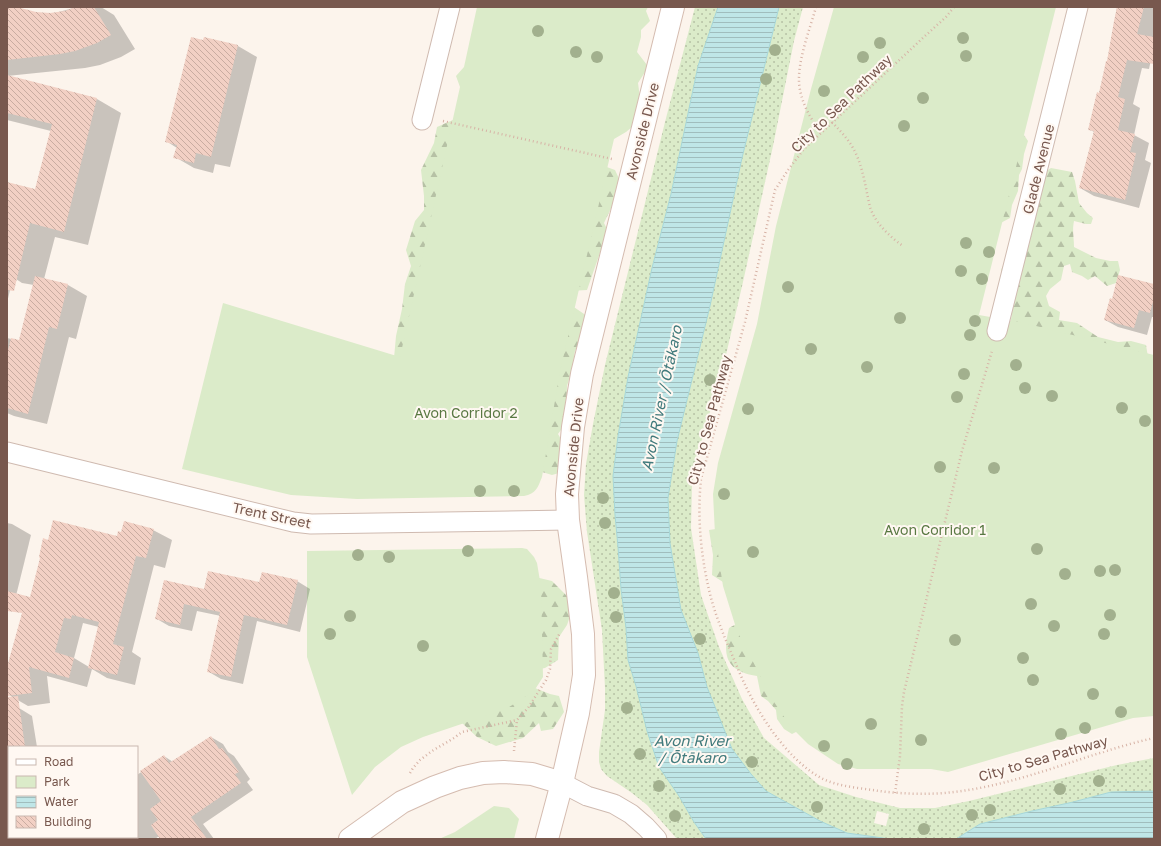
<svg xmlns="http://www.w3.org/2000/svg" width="1161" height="846" viewBox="0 0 1161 846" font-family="'Golos Text',sans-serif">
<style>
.grass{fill:url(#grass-dots);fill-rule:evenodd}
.forest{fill:url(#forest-firs)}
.green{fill:#dbebc9}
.water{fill:url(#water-rules);stroke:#a6d7d8}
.shadow{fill:#0003;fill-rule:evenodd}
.building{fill:url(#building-back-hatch)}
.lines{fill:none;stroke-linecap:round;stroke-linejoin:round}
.street-casing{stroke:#cfbab0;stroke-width:21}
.secondary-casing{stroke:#d5bcb0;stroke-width:24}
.path{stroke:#d7b3a6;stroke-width:2.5;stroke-dasharray:1 3;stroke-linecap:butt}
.street{stroke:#fff;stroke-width:19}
.secondary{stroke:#fff;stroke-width:22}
.tree{fill:#a2b08e}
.labels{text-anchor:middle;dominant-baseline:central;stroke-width:4;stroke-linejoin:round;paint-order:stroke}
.street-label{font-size:14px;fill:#78584e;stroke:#fff8f2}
.park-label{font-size:14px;fill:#597842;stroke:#fff8f2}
.water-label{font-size:15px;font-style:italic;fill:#417a7c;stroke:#fff8f2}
</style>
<defs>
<pattern id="grass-dots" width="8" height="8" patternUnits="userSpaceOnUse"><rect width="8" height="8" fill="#dbebc9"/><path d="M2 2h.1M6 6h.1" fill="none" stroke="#b6c1a5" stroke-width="1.8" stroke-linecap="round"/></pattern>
<pattern id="forest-firs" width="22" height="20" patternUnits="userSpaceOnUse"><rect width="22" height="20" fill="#dbebc9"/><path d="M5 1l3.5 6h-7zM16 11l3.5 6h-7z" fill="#b6c1a5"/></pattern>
<pattern id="water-rules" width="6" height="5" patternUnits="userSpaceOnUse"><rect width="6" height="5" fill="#bfe6e7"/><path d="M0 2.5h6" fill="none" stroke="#a0bdbd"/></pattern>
<pattern id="building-back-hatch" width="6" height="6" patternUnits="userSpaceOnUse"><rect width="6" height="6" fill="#f2d0c4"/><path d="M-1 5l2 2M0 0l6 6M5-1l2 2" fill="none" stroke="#c9aca1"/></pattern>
</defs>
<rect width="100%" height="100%" fill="#fcf4ec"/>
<g class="grass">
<polygon points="695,7 718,7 698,66 671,194 652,268 628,377 618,436 613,476 615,515 618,547 621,589 626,628 628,660 636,686 679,796 694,822 706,839 677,839 647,805 632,793 607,776 601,769 599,762 599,752 605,710 605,688 602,630 587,532 584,495 586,464 593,424 605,365 665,122"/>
<path d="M779,7H803L794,41L773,146L743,282L722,372L703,435L692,484L691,528L701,595L719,647L742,699L764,738L819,785L856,797L900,808H935L969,801L1117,765L1154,758V791L1111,792L1073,802L1032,811L980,824L956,839L881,838L847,833L820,821L766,791L751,774L732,749L728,741L707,687L698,653L681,610L670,543L668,498L677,441L710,306L742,158ZM877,811L889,814L886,826L874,823Z"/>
</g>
<g class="forest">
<polygon points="464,115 615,170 622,185 604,223 610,235 601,250 587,290 570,291 568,303 587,316 582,338 575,351 572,369 567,386 566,423 558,434 565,446 559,473 552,475 529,468 391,391 396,336 402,309 405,284 411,266 406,250 415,221 424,210 424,196 421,170 434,143 437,127"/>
<polygon points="1020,129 1028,141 1024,154 1022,169 1019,175 1018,191 1012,205 1010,218 995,226"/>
<path d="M1051,168L1072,172L1075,181L1079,203L1087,213L1093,218L1091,224H1086L1074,221C1072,231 1074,237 1074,247L1096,258L1110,261H1118L1120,270L1116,283L1107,286L1095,276L1088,280L1082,276L1072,272L1070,264L1064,266L1061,280L1050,289L1046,296L1049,306L1060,312L1059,320L1077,323L1098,337L1118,342L1131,341L1146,345L1149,363L1009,329L1012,314V302L1001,270L1011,248L1027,242L1032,230L1034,214L1043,173Z"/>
<polygon points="723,528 723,582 712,575 713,555 709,530"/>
<polygon points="531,576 552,581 567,596 571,613 567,625 559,637 558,660 545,668 529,671 525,684 550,694 559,696 564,712 553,729 541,731 539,723 523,738 496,746 477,737 445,707"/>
<path d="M738,623L800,730L792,734L784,729L777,719L776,710L768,701L761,696L757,676C726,671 722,656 729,628Z"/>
</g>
<g class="green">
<path d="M477,7H648L646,11L650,21L641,30V37L637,52L647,65L645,72L638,83L640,98L632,127L626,132L614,139L560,371L542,477C538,487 536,494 524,496L357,499L291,495L182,469L223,303L400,357L460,87L456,76L464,67Z"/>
<polygon points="834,7 1056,7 979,315 1024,323 1154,355 1154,716 1133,718 948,772 931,769 857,769 838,764 808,744 791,727 774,702 737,631 723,586 715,534 713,494 718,463 757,324 776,226 811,89"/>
<polygon points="522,548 527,549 534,557 537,563 541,587 543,677 534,691 506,709 423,737 401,747 375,767 352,795 307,657 307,551"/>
<polygon points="494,806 509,808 519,819 514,839 439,839 455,832"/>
</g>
<g class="water">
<polygon points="718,7 779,7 742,158 710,306 677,441 668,498 670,543 681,610 698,653 707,687 732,749 751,774 766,791 820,821 847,833 890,839 706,839 694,822 679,796 659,767 647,731 636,686 628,660 626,628 621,589 618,547 615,515 613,476 618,436 628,377 652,268 671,194 698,66"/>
<polygon points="1154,791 1154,839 956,839 980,824 1032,811 1073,802 1111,792"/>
</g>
<g class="shadow">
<polygon points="7,7 19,7 23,10 36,13 55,13 77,7 101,7 114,15 135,49 121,57 100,65 85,68 7,76"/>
<polygon points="1117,7 1154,7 1154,45 1149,69 1142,68 1133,104 1140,108 1134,135 1149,143 1145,160 1151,163 1139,208 1094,196 1080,188 1094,132 1089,129 1108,62"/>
<polygon points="205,38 238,46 257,57 230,167 215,164 213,173 194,168 175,157 177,148 166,141"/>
<polygon points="7,76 97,99 121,113 88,245 55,237 44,279 68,285 87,296 76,339 69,337 47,424 14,416 7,413 7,338 20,341 34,285 22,283 13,277 7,303 7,183 36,190 51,131 7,120"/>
<polygon points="1154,285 1154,317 1152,317 1147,335 1118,327 1105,320"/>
<polygon points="7,523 12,524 31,535 14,604 7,602"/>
<path d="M153,530L172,540L165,568L154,565L132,652L141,658L135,685L107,678L92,669L87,687L47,676L50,703L28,706L9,695L7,671L49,541L117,537L122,533ZM83,623L99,627L89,667L74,658Z"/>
<polygon points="297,581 310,589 300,632 257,621 243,684 221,679 209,672 221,616 197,611 192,631 169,626 157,619 205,591 260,583"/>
<polygon points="19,708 32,716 37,747 9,747 9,767 8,767 7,766 7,710"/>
<polygon points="211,737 223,744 228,752 234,756 250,779 247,782 253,790 203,824 214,839 161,839 159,836 155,839 108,839 107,837 137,837 137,775 164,756 173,762"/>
</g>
<g class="building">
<polygon points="7,7 17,7 36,12 50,13 65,11 75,7 94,7 111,35 97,43 75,51 60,54 7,60"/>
<polygon points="1117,7 1144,7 1137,34 1154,37 1154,64 1127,60 1118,97 1125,99 1118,130 1135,134 1130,152 1136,153 1125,200 1079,188 1094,131 1088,130 1097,92 1099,93 1106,61 1107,61 1114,21"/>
<polygon points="191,37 203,40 204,37 238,45 211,157 196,153 194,163 173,158 177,145 165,142"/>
<polygon points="7,75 97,98 64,232 30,223 14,291 7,290 7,182 35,189 52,124 7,113"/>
<polygon points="1118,275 1154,284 1154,298 1150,313 1139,310 1134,328 1104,320 1110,298 1112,299"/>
<polygon points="35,276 68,284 57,329 49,327 28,414 7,408 7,354 11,338 19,340"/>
<polygon points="53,520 117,536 118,531 121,532 124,521 154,529 146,558 136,556 113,644 124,647 117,675 88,668 99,622 72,615 71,619 64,618 55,652 74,658 69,678 29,667 32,693 7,696 7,667 22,613 7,611 7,591 30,597 40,558 39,557 43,538 48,540"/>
<polygon points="208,571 259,582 262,572 298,580 287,625 244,615 231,677 207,672 220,612 184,604 180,625 155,619 164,580 204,589"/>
<polygon points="18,696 25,747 7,747 7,697"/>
<polygon points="211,736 219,749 222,748 239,772 235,774 241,783 191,817 207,839 160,839 151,825 158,820 150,809 161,801 140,771 164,755 169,763"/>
</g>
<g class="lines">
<g class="street-casing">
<g id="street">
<polyline points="422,120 450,7"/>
<polyline points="997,331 1078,7"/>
<polyline points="7,452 293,522 311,524 568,520"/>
<polyline points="562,783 587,796 614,804 631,814 646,827 657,839"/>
</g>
</g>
<g class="secondary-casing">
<g id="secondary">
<polyline points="350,839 402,802 435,787 460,778 483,773 504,772 532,774 562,783"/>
<polyline points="547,839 562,783 578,713 584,675 583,634 576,577 568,520 567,494 573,427 582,374 673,7"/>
</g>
</g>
<g class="path">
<path d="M816,7C810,29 798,59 799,82C800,100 810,119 821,132"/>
<path d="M954,7L946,17L925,36L804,149L788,170L775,190L745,322L701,479C697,518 701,557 710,594C716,618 726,641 736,664C751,703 784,759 823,779C840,787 861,788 879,791C903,794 930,795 954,792C1023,784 1087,753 1154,738"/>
<polyline points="443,121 612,159"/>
<path d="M832,122C843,134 851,142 857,156C864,173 866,190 870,207C875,223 890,237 903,246"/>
<polyline points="514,751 517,720"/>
<polyline points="410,773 413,768 420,760 432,751 454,738 462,732 517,720 528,708 546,680 550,669 551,649 560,633"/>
<polyline points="895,793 900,756 902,706 904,692 962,451 992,351"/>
</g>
<use href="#street" class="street"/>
<use href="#secondary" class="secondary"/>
</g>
<g class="tree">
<circle cx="538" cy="31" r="6"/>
<circle cx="963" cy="38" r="6"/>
<circle cx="880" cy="43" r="6"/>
<circle cx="775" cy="50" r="6"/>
<circle cx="576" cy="52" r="6"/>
<circle cx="966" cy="56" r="6"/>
<circle cx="597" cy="57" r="6"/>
<circle cx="863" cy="57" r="6"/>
<circle cx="766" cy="79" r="6"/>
<circle cx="824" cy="91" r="6"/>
<circle cx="923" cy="98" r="6"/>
<circle cx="904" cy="126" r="6"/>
<circle cx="966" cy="243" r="6"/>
<circle cx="989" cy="252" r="6"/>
<circle cx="961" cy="271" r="6"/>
<circle cx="982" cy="279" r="6"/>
<circle cx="788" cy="287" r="6"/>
<circle cx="900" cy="318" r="6"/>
<circle cx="975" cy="321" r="6"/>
<circle cx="970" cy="335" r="6"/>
<circle cx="811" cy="349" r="6"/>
<circle cx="1016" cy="365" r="6"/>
<circle cx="867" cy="367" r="6"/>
<circle cx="964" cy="374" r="6"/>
<circle cx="710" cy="380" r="6"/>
<circle cx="1025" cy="388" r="6"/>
<circle cx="1052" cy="396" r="6"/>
<circle cx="957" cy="397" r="6"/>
<circle cx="1122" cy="408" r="6"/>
<circle cx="748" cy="409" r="6"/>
<circle cx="1145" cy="421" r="6"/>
<circle cx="940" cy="467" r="6"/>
<circle cx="994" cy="468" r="6"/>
<circle cx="480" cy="491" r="6"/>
<circle cx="514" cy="491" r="6"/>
<circle cx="724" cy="494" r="6"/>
<circle cx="603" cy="498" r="6"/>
<circle cx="605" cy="523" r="6"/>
<circle cx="1037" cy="549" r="6"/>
<circle cx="468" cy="551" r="6"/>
<circle cx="753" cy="552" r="6"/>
<circle cx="358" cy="555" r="6"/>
<circle cx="389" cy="557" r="6"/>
<circle cx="1115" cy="570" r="6"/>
<circle cx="1100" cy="571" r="6"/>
<circle cx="1065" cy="574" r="6"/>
<circle cx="614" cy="593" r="6"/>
<circle cx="1031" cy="604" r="6"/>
<circle cx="1110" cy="615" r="6"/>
<circle cx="350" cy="616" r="6"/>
<circle cx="616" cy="617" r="6"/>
<circle cx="1054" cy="626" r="6"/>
<circle cx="330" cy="634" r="6"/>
<circle cx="1104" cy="634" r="6"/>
<circle cx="700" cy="639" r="6"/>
<circle cx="955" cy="640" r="6"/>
<circle cx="423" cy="646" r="6"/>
<circle cx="1023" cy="658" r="6"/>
<circle cx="1033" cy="680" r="6"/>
<circle cx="1093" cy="694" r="6"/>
<circle cx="627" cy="708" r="6"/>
<circle cx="1121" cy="712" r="6"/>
<circle cx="871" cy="724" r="6"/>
<circle cx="1085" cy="728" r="6"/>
<circle cx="1061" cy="734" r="6"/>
<circle cx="921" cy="740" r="6"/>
<circle cx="824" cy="746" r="6"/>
<circle cx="640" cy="754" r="6"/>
<circle cx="752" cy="762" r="6"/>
<circle cx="847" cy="764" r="6"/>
<circle cx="1099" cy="781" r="6"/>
<circle cx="659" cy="786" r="6"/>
<circle cx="1060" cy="789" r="6"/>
<circle cx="817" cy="807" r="6"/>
<circle cx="990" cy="810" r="6"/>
<circle cx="972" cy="815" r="6"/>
<circle cx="675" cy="816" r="6"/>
<circle cx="924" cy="829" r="6"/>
</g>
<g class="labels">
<g class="street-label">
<text transform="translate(841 103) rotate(-44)">City to Sea Pathway</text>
<text transform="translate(642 131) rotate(-76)">Avonside Drive</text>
<text transform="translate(1038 169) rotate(-76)">Glade Avenue</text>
<text transform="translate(709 420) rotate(-75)">City to Sea Pathway</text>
<text transform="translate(573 447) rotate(-84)">Avonside Drive</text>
<text transform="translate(272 515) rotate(12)">Trent Street</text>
<text transform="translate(1043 758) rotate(-16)">City to Sea Pathway</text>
</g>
<g class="park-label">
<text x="466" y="412">Avon Corridor 2</text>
<text x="935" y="529">Avon Corridor 1</text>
</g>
<g class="water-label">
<text transform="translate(661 398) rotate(-78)">Avon River / Ōtākaro</text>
<text x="692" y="740">Avon River<tspan x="692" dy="17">/ Ōtākaro</tspan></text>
</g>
</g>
<rect width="1161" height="846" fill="none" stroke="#78584e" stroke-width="16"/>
<rect x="8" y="746" width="130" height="92" fill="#fff8f2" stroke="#c9b8b0"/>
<rect x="16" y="759" width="20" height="6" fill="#ffffff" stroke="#c9b8b0"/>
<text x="44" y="766" font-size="12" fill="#78584e">Road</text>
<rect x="16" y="776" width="20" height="12" fill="#dbebc9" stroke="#c9b8b0"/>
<text x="44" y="786" font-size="12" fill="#78584e">Park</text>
<rect x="16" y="796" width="20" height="12" fill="url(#water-rules)" stroke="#c9b8b0"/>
<text x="44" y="806" font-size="12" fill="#78584e">Water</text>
<rect x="16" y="816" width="20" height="12" fill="url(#building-back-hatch)" stroke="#c9b8b0"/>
<text x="44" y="826" font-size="12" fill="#78584e">Building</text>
</svg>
